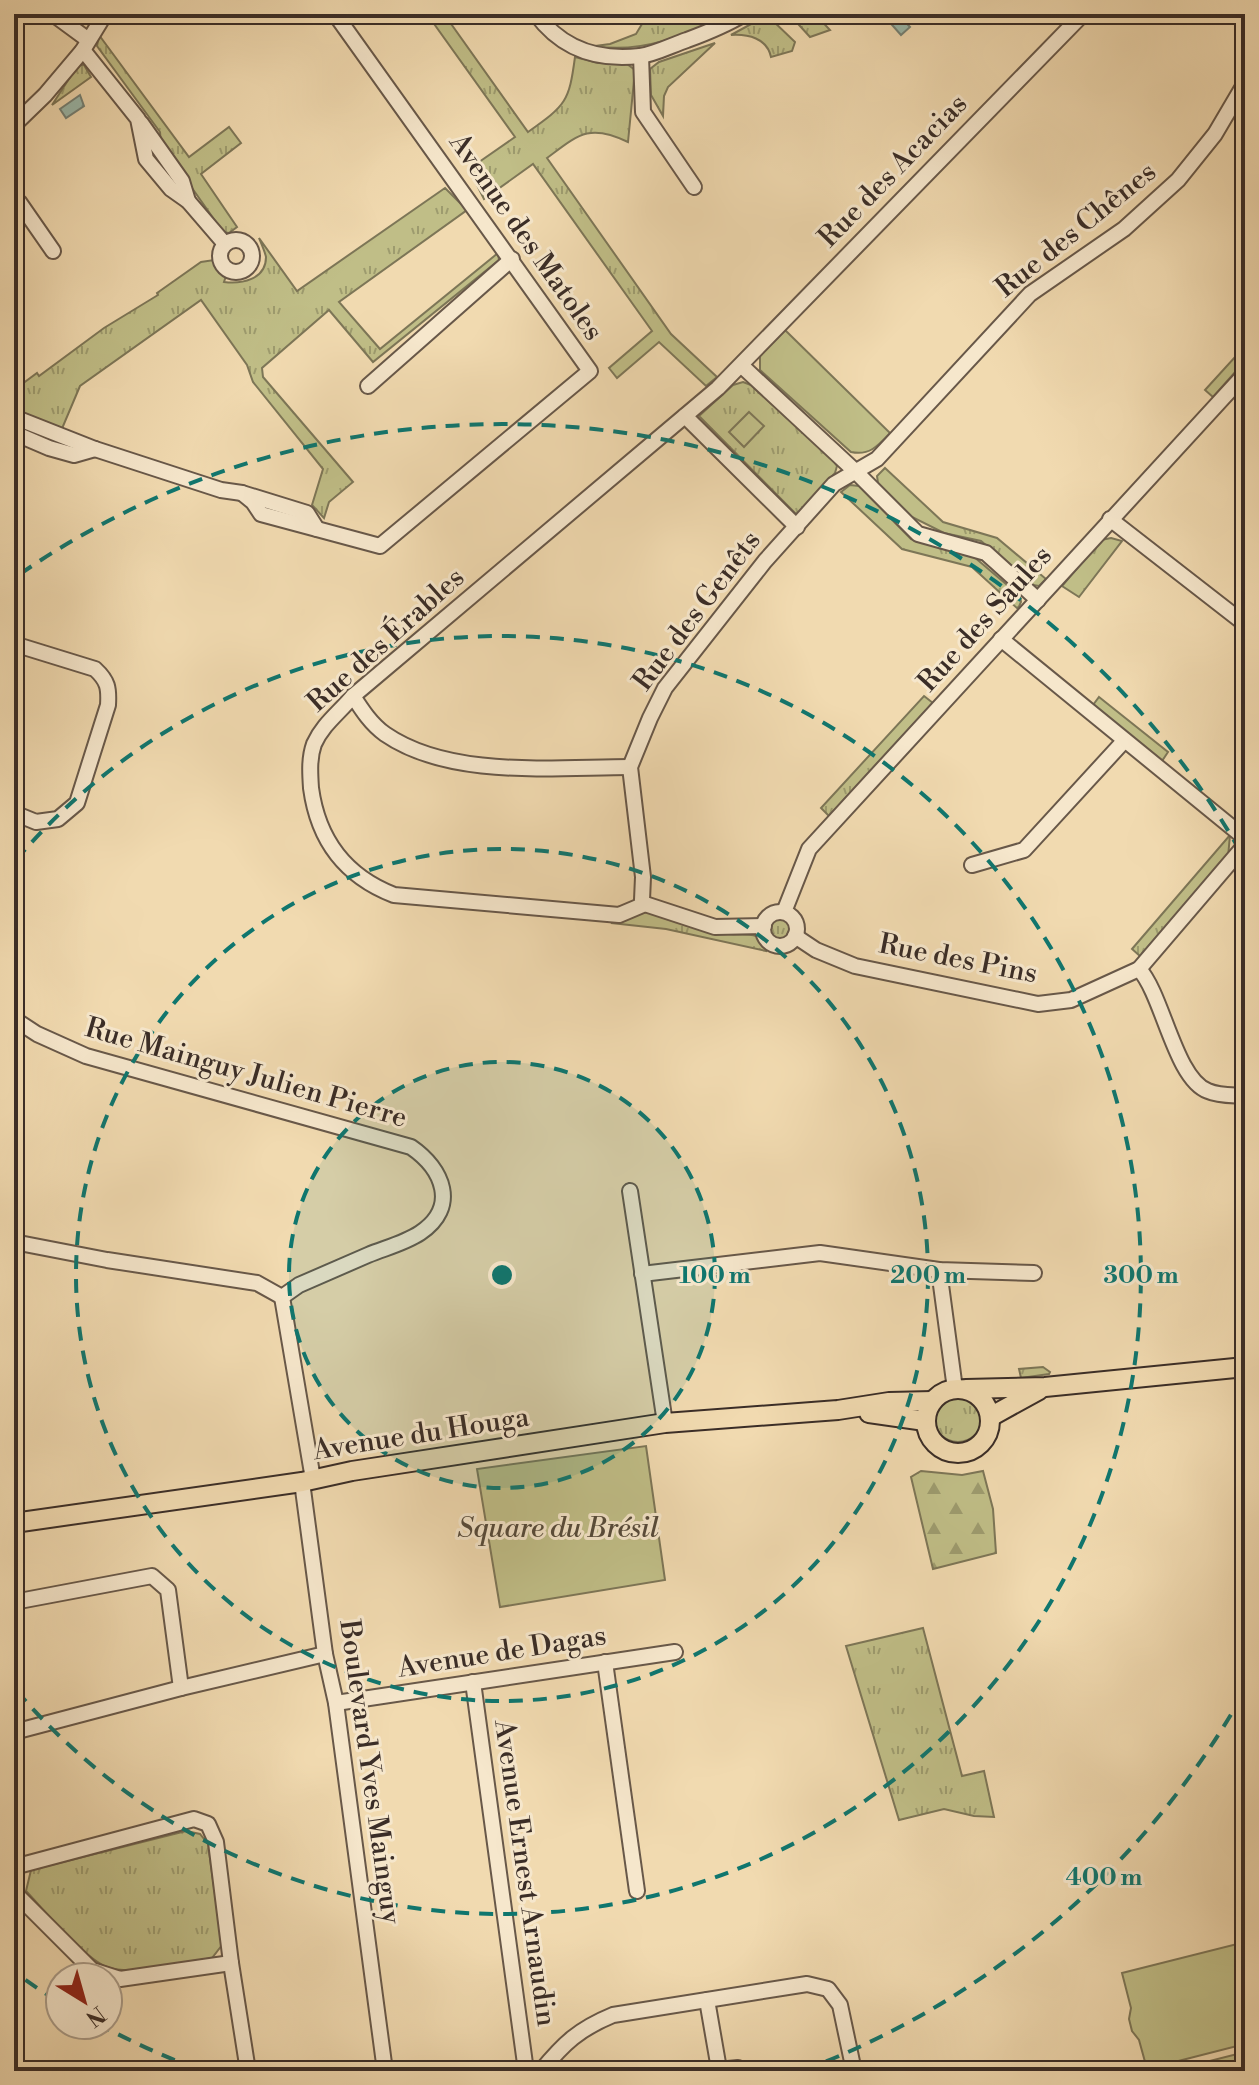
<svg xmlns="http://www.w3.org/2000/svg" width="1259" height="2085" viewBox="0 0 1259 2085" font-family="'Libre Bodoni',serif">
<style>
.grass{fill:url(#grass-tufts);stroke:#7d7657;stroke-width:2}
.forest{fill:url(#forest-firs);stroke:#7d7657;stroke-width:2}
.green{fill:#c0be87;stroke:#7d7657;stroke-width:2}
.water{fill:url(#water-ripples);stroke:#748277;stroke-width:2}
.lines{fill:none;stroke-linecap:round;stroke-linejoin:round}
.minor-casing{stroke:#685849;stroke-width:18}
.major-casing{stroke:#3a2d27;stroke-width:22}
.minor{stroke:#f6e7cc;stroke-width:14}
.major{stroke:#f1dab0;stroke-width:18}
.ring{fill:none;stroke:#0f766e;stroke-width:4;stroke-dasharray:14 10}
.labels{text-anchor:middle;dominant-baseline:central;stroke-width:6;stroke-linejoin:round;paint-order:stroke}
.street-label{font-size:28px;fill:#3a2d27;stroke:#f6e7cc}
.park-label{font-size:28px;font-style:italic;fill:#554a3a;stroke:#f6e7cc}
.centre{fill:#0f766e;stroke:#f6e7cc;stroke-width:4}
.ring-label{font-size:24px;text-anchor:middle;font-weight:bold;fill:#0f766e;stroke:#f6e7cc;stroke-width:6;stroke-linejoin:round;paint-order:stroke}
</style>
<defs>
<pattern id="grass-tufts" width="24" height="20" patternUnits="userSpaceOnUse" patternTransform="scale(2)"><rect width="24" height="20" fill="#c0be87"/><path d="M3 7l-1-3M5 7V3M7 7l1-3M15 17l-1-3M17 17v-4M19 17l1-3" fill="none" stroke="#9d9b6e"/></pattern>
<pattern id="forest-firs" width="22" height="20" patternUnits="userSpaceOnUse" patternTransform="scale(2)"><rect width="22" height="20" fill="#c0be87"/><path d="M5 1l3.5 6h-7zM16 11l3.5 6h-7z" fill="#9d9b6e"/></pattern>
<pattern id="water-ripples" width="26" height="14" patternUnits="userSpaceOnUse" patternTransform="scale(2)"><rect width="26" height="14" fill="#9bbaad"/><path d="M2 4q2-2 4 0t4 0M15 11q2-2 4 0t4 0" fill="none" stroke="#7f988d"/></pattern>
</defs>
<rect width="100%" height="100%" fill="#f1dab0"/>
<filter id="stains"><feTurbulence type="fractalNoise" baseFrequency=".0025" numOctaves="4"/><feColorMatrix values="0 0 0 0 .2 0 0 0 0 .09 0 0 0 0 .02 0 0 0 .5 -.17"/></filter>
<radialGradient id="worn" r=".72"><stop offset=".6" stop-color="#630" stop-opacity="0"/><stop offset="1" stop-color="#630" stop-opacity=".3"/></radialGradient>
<g class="grass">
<path d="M427,14H444L528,132C566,105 569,102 575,57L598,63L627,64L635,70L628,142C589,123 578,135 547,158L671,334L717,377L706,386L659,342L617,378L609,368L652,331L533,164L484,199L469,169L515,137Z"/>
<path d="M648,14H728C687,35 641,54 595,46L610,44L636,34Z"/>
<polygon points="789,14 815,14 830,30 810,37"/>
<path d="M762,18H770L795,42L792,51L771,57C767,38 748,34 731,35Z"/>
<polygon points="99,35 189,157 229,127 241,143 201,174 237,227 229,233 223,232 161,144 160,132 97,46"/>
<polygon points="715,43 668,87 664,96 663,116 651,95 650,69 659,62"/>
<polygon points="78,65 84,65 91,77 52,105"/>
<path d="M445,188L467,210L339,302L380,349L498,253L499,260L373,362L329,310L262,368L263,377L353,482L329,502L324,518L312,505L323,469L253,382L247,365L201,300L80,386L61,431L14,414V390L37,373L39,376L104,328L158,295L157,293L201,262L214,260L226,276L224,282C241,284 266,280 266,257C265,252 261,243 259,238L297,291Z"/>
<polygon points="1245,346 1245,361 1213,397 1205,390"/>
<polygon points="743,382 751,385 832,459 837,466 835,473 797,515 699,416 733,385"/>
<polygon points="885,468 943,522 997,538 1046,579 1039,586 1033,585 981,541 944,533 912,517 878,483 877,476"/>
<polygon points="850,485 859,486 911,539 973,556 1020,596 1021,602 1018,609 972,567 902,549 841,492"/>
<polygon points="1111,538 1122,541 1079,597 1062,586 1101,540"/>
<polygon points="924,696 933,703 829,816 821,808"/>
<polygon points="1099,697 1168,752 1162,761 1093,705"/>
<polygon points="1230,835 1228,857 1140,956 1132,949"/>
<path d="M649,911C676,920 701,930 729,934C743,936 754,931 765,942L766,951L666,929L611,923Z"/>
<circle cx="780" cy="929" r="11"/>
<polygon points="1043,1367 1050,1372 1049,1374 1021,1378 1019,1369"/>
<circle cx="958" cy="1418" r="24"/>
<polygon points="923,1628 962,1776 984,1771 994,1817 974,1816 944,1809 899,1820 846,1646"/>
<path d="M186,1831L200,1834L208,1844L222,1945L212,1958C184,1962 134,1977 107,1967C85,1959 44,1910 26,1891L31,1870Z"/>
</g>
<polygon class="forest" points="921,1471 962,1475 983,1471 993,1509 996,1553 933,1569 911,1477"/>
<g class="green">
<path d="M785,330L890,433C878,446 869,456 851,452L760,370V356Z"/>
<polygon points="749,412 764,426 744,447 729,432"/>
<polygon points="646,1446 665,1580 500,1607 477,1469"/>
<polygon points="1245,1942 1245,2044 1147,2069 1139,2040 1132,2031 1129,2019 1131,2008 1122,1973"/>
<polygon points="1245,2052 1245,2071 1182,2071 1182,2068"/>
</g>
<g class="water">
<polygon points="888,14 898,14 910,27 901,35 885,17"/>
<polygon points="80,95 84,106 66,118 60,109"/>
</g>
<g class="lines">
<g class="minor-casing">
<g id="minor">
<polyline points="53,14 87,39"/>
<path d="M536,14C561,48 597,61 640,56C655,54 672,45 687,40C706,33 726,25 744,14"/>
<polyline points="83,50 138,119 146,159 171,189 188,201 225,244"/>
<polyline points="641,56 643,112 694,187"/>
<polyline points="141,123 182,181 188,201"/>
<polyline points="14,125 45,95 83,50 105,14"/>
<polyline points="14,201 19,202 53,251"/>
<circle cx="236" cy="256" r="16"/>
<polyline points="742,366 855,471 918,534 986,553 1038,600"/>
<polyline points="368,386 512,259"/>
<polyline points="685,416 797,527"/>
<polyline points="14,417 95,449 221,490 242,493 307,513 317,529"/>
<polyline points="14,433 49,448 74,455 95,449"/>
<polyline points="242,493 253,502 261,514 380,546 590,371 335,14"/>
<polyline points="1110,519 1245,624"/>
<polyline points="1001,639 1245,838"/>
<path d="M14,644L95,669C108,681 109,688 108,705L77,803L58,819L36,822L14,813"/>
<path d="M353,696C362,710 371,724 385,734C450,779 555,767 630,767"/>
<polyline points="972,865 1024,850 1124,741"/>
<polyline points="645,904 642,900 643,877 630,767 650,718 665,688 765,561 834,484 877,459 1030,294 1124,229 1178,180 1215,134 1245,83"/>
<polyline points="784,912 809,849 1245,374"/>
<circle cx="780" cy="929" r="17"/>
<path d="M764,926L715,927L645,904L619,915L394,895C345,876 318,840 311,788C310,773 309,758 314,744C323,724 339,713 353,696L718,388L1083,14"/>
<polyline points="795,936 816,950 855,966 1038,1004 1071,1000 1139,969 1245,845"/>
<path d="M1139,969C1163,995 1175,1079 1208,1091C1219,1096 1233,1095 1245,1096"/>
<path d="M14,1019L37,1034L86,1056L411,1147C443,1169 459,1207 420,1233C405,1243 385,1248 368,1255C345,1265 322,1275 299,1285L282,1297L313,1479"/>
<polyline points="630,1191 665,1423"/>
<polyline points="14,1242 107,1260 257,1283 282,1297"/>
<polyline points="939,1270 955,1389"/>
<polyline points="642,1274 820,1253 939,1270 1034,1273"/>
<polyline points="302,1482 325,1654 336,1703 385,2071"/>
<polyline points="14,1602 152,1576 168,1590 181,1688"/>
<polyline points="605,1662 637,1891"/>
<polyline points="473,1682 526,2071"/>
<polyline points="336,1703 675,1652"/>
<polyline points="14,1732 181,1688 325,1654"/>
<polyline points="14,1867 194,1819 208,1824 216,1842 231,1963 248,2071"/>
<polyline points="14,1892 92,1970 120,1979 231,1963"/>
<polyline points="707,2000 719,2069"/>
<path d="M541,2071C564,2043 579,2029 613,2015L807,1984L828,1989L840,2005L854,2071"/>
<polyline points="708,2071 738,2068"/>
</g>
</g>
<g class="major-casing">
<g id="major">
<circle cx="958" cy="1421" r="32"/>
<polyline points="966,1389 1045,1387 1245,1367"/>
<polyline points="869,1413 925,1421"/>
<polyline points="990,1417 1039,1390"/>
<polyline points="14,1523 302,1482 352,1471 665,1423 838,1410 889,1402 933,1401"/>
</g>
</g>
<use href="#minor" class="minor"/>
<use href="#major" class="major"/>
</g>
<circle cx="502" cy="1275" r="213" fill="#0f766e" fill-opacity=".12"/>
<g class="ring">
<circle cx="502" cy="1275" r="213"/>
<circle cx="502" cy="1275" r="426"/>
<path d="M16 860A639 639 0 1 1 16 1690"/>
<path d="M1243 1694A851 851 0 0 1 807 2069M197 2069A851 851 0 0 1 102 2026M57 2001A851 851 0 0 1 20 1976M20 574A851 851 0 0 1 1243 856"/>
</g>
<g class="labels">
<g class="street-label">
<text transform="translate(893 171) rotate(-46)">Rue des Acacias</text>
<text transform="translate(1076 230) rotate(-39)">Rue des Chênes</text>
<text transform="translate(526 237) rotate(55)">Avenue des Matoles</text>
<text transform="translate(697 611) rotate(-53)">Rue des Genêts</text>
<text transform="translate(985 619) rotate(-48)">Rue des Saules</text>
<text transform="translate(386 640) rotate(-42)">Rue des Érables</text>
<text transform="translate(958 959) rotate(11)">Rue des Pins</text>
<text transform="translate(246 1073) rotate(16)">Rue Mainguy Julien Pierre</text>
<text transform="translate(421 1434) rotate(-9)">Avenue du Houga</text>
<text transform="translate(502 1652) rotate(-9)">Avenue de Dagas</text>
<text transform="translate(370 1772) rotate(82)">Boulevard Yves Mainguy</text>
<text transform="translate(525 1873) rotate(82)">Avenue Ernest Arnaudin</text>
</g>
<g class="park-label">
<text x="558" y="1528">Square du Brésil</text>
</g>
</g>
<circle cx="502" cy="1275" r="12" class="centre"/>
<g class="ring-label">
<text x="715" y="1283">100 m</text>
<text x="928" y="1283">200 m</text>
<text x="1141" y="1283">300 m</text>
<text x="1104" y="1885">400 m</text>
</g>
<rect width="1259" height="2085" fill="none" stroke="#f1dab0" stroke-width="48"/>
<rect x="16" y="16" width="1227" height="2053" fill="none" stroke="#3a2d27" stroke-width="4"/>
<rect x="24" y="24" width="1211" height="2037" fill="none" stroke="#3a2d27" stroke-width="2"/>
<g transform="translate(84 2001) rotate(143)"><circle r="38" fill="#f6e7cc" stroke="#ab9d8a" stroke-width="2"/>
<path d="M0-6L14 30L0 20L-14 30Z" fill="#8f2418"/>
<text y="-12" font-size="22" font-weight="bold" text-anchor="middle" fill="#3a2d27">N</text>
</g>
<rect width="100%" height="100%" filter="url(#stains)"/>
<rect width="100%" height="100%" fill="url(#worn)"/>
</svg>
